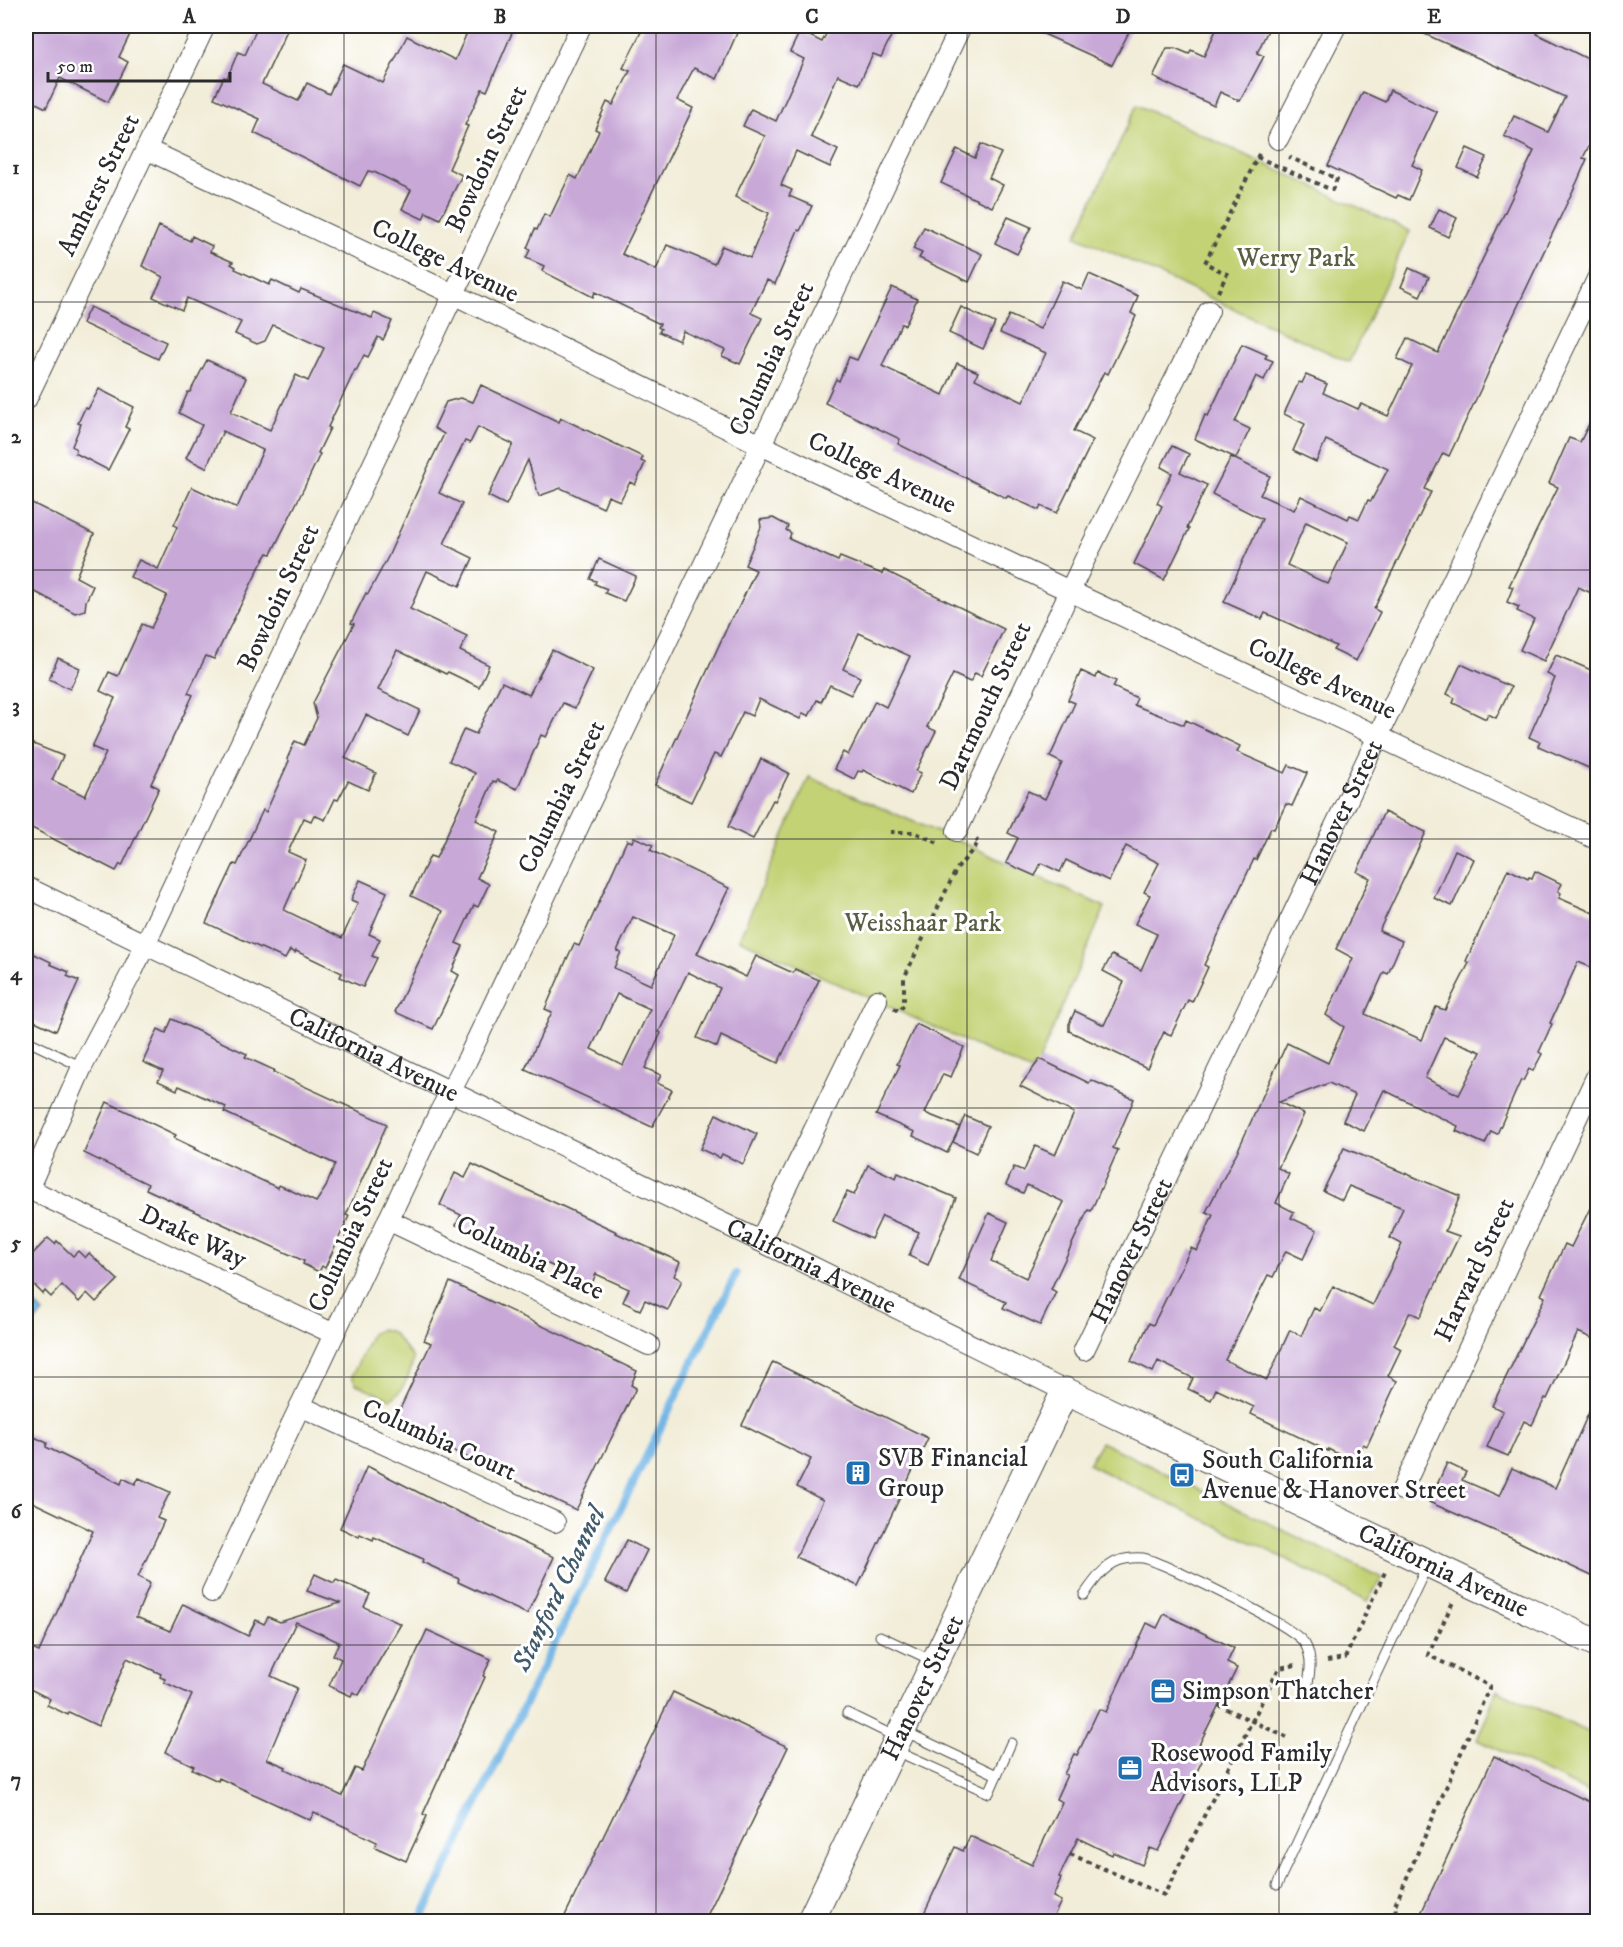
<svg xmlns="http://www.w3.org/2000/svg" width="1623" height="1947" viewBox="0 0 1623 1947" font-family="'IM FELL DW Pica',serif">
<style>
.green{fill:#c3d274;stroke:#777e50;stroke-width:1.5}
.water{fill:#6eb4e5;stroke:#4c7088;stroke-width:1.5}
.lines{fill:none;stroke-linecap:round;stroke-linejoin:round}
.stream{stroke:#6eb4e5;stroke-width:8}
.building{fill:#c8a8d7;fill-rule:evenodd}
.lane-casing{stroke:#494845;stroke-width:11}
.street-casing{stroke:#494845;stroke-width:22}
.secondary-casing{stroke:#494845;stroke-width:29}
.path{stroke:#494845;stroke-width:4;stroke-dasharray:4.5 4.5;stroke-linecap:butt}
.lane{stroke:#fff;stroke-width:9}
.street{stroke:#fff;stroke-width:20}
.secondary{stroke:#fff;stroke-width:27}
.grid{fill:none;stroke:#2b2b2b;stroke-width:1.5;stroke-opacity:0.55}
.labels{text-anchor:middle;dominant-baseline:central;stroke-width:6;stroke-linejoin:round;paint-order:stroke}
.street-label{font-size:26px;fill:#2b2b2b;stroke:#fff}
.park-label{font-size:26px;fill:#595d41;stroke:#fff}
.poi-label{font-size:26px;fill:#2b2b2b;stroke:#fff;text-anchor:start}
.water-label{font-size:27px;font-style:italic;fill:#425b6c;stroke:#fff}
.neatline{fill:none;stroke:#2b2b2b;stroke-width:2}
.grid-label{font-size:20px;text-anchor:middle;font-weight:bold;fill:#2b2b2b}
</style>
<rect width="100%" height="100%" fill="#fff"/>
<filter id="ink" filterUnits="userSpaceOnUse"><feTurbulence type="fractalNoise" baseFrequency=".0167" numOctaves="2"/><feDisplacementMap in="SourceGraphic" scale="12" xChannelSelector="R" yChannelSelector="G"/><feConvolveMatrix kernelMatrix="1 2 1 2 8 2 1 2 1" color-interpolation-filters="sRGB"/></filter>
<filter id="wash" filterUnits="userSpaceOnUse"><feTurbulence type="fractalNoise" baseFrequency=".008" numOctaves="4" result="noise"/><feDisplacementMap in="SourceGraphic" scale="24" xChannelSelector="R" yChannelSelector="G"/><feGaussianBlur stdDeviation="1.35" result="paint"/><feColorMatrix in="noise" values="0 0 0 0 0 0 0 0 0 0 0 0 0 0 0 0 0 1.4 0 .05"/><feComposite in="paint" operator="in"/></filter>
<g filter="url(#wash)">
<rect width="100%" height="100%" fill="#f2edd8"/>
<g class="green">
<polygon points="1137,105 1410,231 1349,362 1076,236"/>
<polygon points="809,777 961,842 1105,907 1036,1068 1033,1067 1031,1071 739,939"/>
<path d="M381,1329L392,1332L413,1358C412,1371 402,1394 391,1399L356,1384L352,1376L371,1334Z"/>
<path d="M1101,1442L1382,1578L1367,1602L1365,1601C1276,1550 1180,1511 1088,1464Z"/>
<polygon points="1497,1690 1597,1736 1597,1796 1477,1740"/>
</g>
<polygon class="water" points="26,1296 43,1313 26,1332 34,1340 26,1349"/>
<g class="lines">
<polyline class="stream" points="420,1922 534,1685 736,1274"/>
</g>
<g id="blocks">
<g class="building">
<polygon points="26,26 134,26 119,57 128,62 108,102 60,78 46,108 26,98"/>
<polygon points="258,26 289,26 262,84 298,101 307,83 329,94 343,64 383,83 407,36 455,60 470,26 515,26 487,91 482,89 465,125 468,126 449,169 462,175 440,219 426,212 423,219 402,209 411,190 374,172 368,171 360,186 254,133 260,119 214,98 224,77 227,78 238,52 245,55"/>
<polygon points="644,26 740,26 717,79 694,68 677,100 693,108 622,254 656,270 667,245 714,264 722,246 750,258 769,213 735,197 765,136 743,126 751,109 776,121 804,59 790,52 800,31 822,42 830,26 896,26 881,57 873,54 859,84 838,75 811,137 838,150 830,167 796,151 781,185 792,190 789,196 812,206 800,231 798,230 775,284 767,280 751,313 762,318 740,364 722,356 725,350 683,331 679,341 659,332 661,329 658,327 660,324 595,292 593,297 542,271 544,266 526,258 530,250 527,248 535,229 537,230 544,214 550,217 570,175 577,179 599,131 595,129 607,102 613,105 630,71 623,68"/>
<polygon points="1026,26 1132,26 1112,65"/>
<polygon points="1218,26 1270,26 1257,53 1264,56 1240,101 1220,92 1214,106 1153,77 1167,48 1175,48 1189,54 1191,50 1204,56"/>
<path d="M1407,26H1542L1537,34L1598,64V127L1583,158L1587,159L1577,182L1505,333L1486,378L1449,456L1443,453L1425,489L1431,492L1374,609L1380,612L1356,661L1333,650L1336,646L1290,624L1265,613L1262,619L1224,602L1262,519L1212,494L1231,457L1270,476L1260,495L1294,510L1301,496L1348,519L1350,515L1359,519L1368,500L1371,501L1388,469L1326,440L1316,462L1293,451L1305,424L1284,414L1299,382L1302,383L1306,375L1327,384L1323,393L1358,409L1361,404L1388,416L1412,366L1397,359L1407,338L1438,353L1534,151L1504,136L1514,116L1548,132L1565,97ZM1306,522L1348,542L1328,584L1287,565Z"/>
<polygon points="1390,90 1437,112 1412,165 1422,170 1409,200 1398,195 1396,198 1328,166 1363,92 1385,102"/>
<polygon points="981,144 1001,153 989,178 1003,185 992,207 941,183 957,149 975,158"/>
<polygon points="1467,148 1487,157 1477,177 1458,168"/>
<polygon points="1439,209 1457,218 1448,237 1430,228"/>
<polygon points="1008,217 1031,227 1017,254 995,243"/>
<polygon points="159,226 190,241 192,236 212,246 210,252 233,262 231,264 236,267 235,269 269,285 272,280 299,293 301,289 372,318 374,313 392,321 383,340 378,337 368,357 364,355 356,371 355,370 328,427 330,428 318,453 320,454 304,488 271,554 268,553 261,564 214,659 206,656 188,693 193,695 151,784 159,788 122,866 120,864 116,871 26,825 26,741 63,756 52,780 85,796 106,753 92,747 115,698 100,691 109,672 118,676 142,624 151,628 167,595 130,577 139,560 158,569 177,527 174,525 192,487 237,508 263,450 223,431 206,468 186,458 202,425 179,413 188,392 190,392 207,360 246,378 231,412 270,430 296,375 308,381 324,348 273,325 265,341 257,344 235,334 241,322 187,298 182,310 153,297 163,277 142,266"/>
<polygon points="924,227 982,254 969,282 919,258 922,253 913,249"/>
<polygon points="1409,268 1429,277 1420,296 1401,287"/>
<polygon points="1089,274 1138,296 1131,313 1136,316 1108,374 1104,372 1074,431 1093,440 1057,513 1041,506 1039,510 1008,496 1006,498 898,444 900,439 825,403 836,379 839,381 849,357 857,360 892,287 917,299 905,325 901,324 882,366 943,395 957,363 978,372 975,379 1023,402 1046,353 1000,333 1009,315 1040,329 1062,281 1082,290"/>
<polygon points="90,307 166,342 158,359 82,323"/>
<polygon points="961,307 995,323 983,349 949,333"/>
<polygon points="1242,344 1267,355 1265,358 1273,361 1264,380 1256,376 1235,422 1250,429 1236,458 1195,439 1205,415 1208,416"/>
<polygon points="481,385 559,422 561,418 643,457 641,461 645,463 635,485 630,482 620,501 608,496 603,508 561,488 539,496 528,460 506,505 488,496 513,444 478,427 470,443 465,441 439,493 462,504 444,544 473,558 460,586 427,571 410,609 467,636 460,651 489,665 479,687 448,672 446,674 397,650 378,690 420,710 408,736 366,715 345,758 376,773 368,790 348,781 338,800 335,799 325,820 314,815 311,821 304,818 288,852 306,860 284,910 342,938 358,903 351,900 360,880 387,892 369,934 380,939 372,956 377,958 363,987 340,977 342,973 296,951 295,953 290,950 285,959 206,923 234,864 237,865 263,810 266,812 289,761 287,759 295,741 304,745 317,718 313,703 354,624 351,623 366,593 368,594 388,557 429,465 444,434 434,428 446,402 460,398 473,402"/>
<polygon points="99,389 134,407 125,427 129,429 108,470 75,453 76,449 72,446 81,424 78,423 85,408 88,409"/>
<polygon points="1598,406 1598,596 1578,587 1544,661 1520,650 1534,619 1517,611 1519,607 1507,602 1513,587 1509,586 1558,487 1549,483 1569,438 1580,442"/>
<polygon points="1172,446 1189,454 1180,472 1207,485 1187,528 1189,529 1164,580 1134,564 1162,506 1157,503 1172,473 1161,467"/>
<polygon points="26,500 94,534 76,577 93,586 86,601 85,610 75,613 26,587"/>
<polygon points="773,518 788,526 786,530 791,533 789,539 838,561 840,557 882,574 884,570 1004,629 981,676 975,673 970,682 953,674 927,727 936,731 916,771 921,773 911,794 863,770 862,772 858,771 854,779 834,769 843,752 848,755 875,701 886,707 910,656 859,633 843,669 860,677 851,695 830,685 821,702 817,700 809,716 803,713 800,719 759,699 752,716 743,712 721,757 714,754 691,802 655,785 731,619 736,613 756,570 745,565 761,527 760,520"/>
<polygon points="599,559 636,576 624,601 605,593 607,589 595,584 596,581 590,579"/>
<polygon points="552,650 593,670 575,708 563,703 546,737 541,735 517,789 497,780 496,782 493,781 476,820 499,832 477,878 489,884 478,907 474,905 456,943 463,946 452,971 459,975 433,1029 395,1012 443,911 411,896 430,856 436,858 475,773 449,761 464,729 476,734 502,682 529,695"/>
<polygon points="1556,655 1598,673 1598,772 1538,746 1540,742 1529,737 1555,678 1547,674"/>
<polygon points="58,658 80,668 70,689 49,679"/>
<polygon points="1461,664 1511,687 1496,718 1488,714 1486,719 1453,703 1455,698 1447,694"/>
<polygon points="1081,671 1096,678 1098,673 1116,681 1113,687 1137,698 1134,705 1184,725 1186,720 1240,746 1237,752 1285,773 1289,765 1307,773 1292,806 1286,804 1274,829 1271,828 1256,860 1254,859 1204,965 1208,967 1192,1002 1188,1000 1171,1035 1164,1032 1147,1068 1069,1031 1069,1024 1075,1011 1104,1025 1124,982 1103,971 1112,955 1141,970 1157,934 1135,924 1150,895 1144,892 1159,863 1126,846 1109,881 1066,860 1060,872 1041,863 1035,876 1006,863 1018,838 1008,833 1028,791 1045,799 1062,763 1050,757 1075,703 1068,700"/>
<polygon points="761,759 789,773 775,801 773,800 753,839 728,827"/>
<path d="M1384,812L1426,832L1379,931L1402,941L1388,974L1384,972L1365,1014L1422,1040L1436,1007L1445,1010L1469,963L1466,961L1508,869L1528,879L1529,877L1532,878L1535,871L1562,884L1558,891L1561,893L1559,898L1598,915V970L1578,962L1550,1023L1552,1024L1539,1052L1542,1054L1533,1071L1529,1069L1523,1081L1521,1080L1497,1134L1491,1131L1485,1144L1456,1131L1458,1126L1384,1090L1364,1131L1343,1121L1355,1095L1329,1083L1279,1102L1304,1114L1278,1168L1289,1174L1276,1203L1294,1212L1291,1218L1317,1230L1303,1259L1286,1251L1273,1277L1268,1275L1225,1360L1267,1380L1290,1330L1301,1336L1314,1308L1320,1311L1333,1286L1373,1305L1402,1244L1390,1238L1403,1208L1349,1186L1342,1200L1323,1191L1344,1148L1460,1196L1445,1231L1459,1236L1420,1317L1410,1312L1394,1345L1401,1349L1388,1376L1397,1381L1367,1446L1363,1444L1354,1462L1328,1449V1451L1251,1414L1254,1407L1216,1389L1211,1400L1188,1389L1193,1378L1158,1361L1153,1372L1131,1361L1149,1323L1153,1325L1191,1248L1197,1251L1213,1215L1206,1212L1238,1150L1287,1043L1328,1063L1344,1027L1326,1015L1353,958L1336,949L1370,878L1357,872ZM1444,1037L1481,1052L1459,1095L1425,1078Z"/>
<path d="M634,837L653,845L650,850L729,888L697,954L746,977L756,956L793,973L795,969L819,980L778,1063L721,1036L717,1047L697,1038L720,988L688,972L659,1032L661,1033L645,1068L661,1075L657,1083L672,1090L652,1127L525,1069L552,1012L545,1009L566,961L574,944L579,946L627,840L632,842ZM633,917L674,935L651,985L614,968L621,952L617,951ZM617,994L650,1009L623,1065L591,1049Z"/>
<polygon points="1455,850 1474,859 1452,906 1434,898"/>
<polygon points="26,950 51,962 50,964 69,972 67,976 79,981 56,1031 26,1017"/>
<polygon points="172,1019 247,1054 245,1057 274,1070 273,1072 387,1124 346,1215 349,1216 325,1268 322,1266 319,1272 303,1264 304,1261 146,1189 148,1184 84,1153 107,1102 176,1135 174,1138 195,1148 194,1149 278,1188 279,1185 316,1202 326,1187 335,1164 224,1112 226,1107 179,1086 177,1090 158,1081 163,1071 143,1062 158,1029 166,1033"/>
<polygon points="916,1024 964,1047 951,1077 943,1074 925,1113 960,1127 947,1153 913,1136 915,1132 876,1115 900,1065 897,1064"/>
<polygon points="1040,1059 1089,1083 1091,1080 1134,1099 1113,1148 1118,1150 1091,1211 1088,1210 1051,1289 1056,1292 1040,1325 1003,1308 1006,1302 959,1280 989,1213 1008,1222 991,1261 1026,1278 1064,1202 1027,1185 1023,1193 1006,1185 1014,1167 1024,1171 1035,1146 1055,1155 1074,1113 1020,1086"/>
<polygon points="716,1114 757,1134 743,1164 722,1154 720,1158 700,1149"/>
<polygon points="965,1116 988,1126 976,1153 953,1142"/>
<polygon points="472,1164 566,1208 617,1232 616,1233 680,1262 674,1276 682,1280 668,1310 645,1300 640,1310 623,1302 629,1289 596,1274 589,1290 557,1274 559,1269 524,1253 522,1258 498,1246 499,1244 456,1225 461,1215 440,1205 455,1173 465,1178"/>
<polygon points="868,1165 896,1178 898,1173 956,1198 928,1265 909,1256 919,1232 882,1216 871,1239 833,1221 847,1192 854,1195"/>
<polygon points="1598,1192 1598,1341 1578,1332 1547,1399 1545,1398 1532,1425 1524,1421 1508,1456 1487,1447 1503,1411 1492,1406 1545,1297 1541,1295 1565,1244 1571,1247"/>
<polygon points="48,1238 55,1244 57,1241 73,1256 78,1251 85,1258 89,1253 118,1280 96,1302 87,1293 79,1302 62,1285 51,1297 45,1291 43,1294 26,1277 26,1261"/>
<polygon points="450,1282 637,1371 631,1385 636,1388 576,1510 394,1422 431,1343 424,1340"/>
<polygon points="773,1362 928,1438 858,1586 796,1557 823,1500 797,1487 811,1459 742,1425"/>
<polygon points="1598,1392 1598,1579 1511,1538 1429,1502 1447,1463 1466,1472 1462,1480 1499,1496 1512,1468 1555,1488"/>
<polygon points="26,1433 47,1443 46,1447 121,1484 123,1478 135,1484 139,1478 170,1492 157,1518 164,1521 138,1577 150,1583 136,1617 170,1631 183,1604 248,1636 256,1620 264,1624 268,1617 280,1622 340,1603 307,1591 315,1574 334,1583 336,1580 370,1594 364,1607 401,1624 359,1695 353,1692 351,1696 329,1686 341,1659 333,1655 339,1642 296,1622 271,1676 297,1688 267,1759 286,1767 285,1769 342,1796 355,1768 362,1771 427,1630 491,1659 483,1676 485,1677 423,1814 427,1816 406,1861 375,1847 377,1842 314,1812 310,1820 219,1778 218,1781 192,1769 194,1766 165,1752 192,1695 164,1682 165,1679 160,1677 161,1674 127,1658 98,1726 69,1712 68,1715 47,1705 50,1699 26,1687 26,1646 39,1652 93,1531 26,1499"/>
<polygon points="367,1466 437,1502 554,1557 527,1614 458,1582 459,1579 422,1562 423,1559 374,1537 373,1540 360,1534 359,1537 340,1528"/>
<polygon points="627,1540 647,1550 626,1593 605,1582"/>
<polygon points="1164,1614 1234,1648 1227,1663 1237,1668 1194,1755 1203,1759 1158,1851 1150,1848 1142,1865 1113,1852 1112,1855 1078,1838 1059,1877 1061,1878 1053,1897 1061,1901 1051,1922 920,1922 955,1847 963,1851 970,1836 1032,1865 1062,1802 1056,1799 1067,1775 1064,1774 1074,1754 1077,1755 1099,1709 1106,1712 1147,1623 1157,1628"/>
<polygon points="673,1692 788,1747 704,1922 562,1922"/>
<polygon points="1494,1756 1598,1806 1598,1922 1417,1922"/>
</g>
</g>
</g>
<g filter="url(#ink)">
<use href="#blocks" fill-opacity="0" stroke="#494845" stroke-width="1.5"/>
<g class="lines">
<g class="lane-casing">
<g id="lane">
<polyline points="26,1040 82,1067"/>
<path d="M1084,1595C1094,1581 1106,1562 1125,1559C1131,1558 1141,1557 1147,1559C1172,1567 1295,1626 1305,1644C1314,1660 1309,1677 1306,1694"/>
<polyline points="880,1636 933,1661"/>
<polyline points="847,1713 896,1737"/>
<polyline points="904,1731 997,1775"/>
<polyline points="896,1751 989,1793 1011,1743"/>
<polyline points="1277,1885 1427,1566"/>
</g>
</g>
<g class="street-casing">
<g id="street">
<polyline points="1278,139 1336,26"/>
<polyline points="146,149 453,294 800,464 1598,840"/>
<polyline points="26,400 205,26"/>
<polyline points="957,831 1084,561 1209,311"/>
<path id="s1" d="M26,887L760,1241L1065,1391"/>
<polyline points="29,1189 334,1334"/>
<polyline points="26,1194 82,1067 133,970 581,26"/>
<polyline points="388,1220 649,1345"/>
<polyline points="760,1241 877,1000"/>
<path id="s2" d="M1084,1350L1598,277"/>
<polyline points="300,1406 555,1522"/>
<polyline points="1402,1490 1598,1073"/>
<polyline points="212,1592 437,1117 467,1060 961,26"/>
</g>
</g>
<g class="secondary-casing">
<g id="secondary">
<path id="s3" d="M810,1922L1065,1391L1598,1644"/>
</g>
</g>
<g class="path">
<polyline points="1257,157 1332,190 1337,179 1289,157"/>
<polyline points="1218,292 1227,274 1205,263 1261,150"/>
<polyline points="890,832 914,832 940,844"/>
<polyline points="894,1008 899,1011 904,1005 904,978 956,870 979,842 976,840"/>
<polyline points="1327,1661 1345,1658 1386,1570"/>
<polyline points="1218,1705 1286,1737"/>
<polyline points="1070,1854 1164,1895 1279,1668 1296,1665"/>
<polyline points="1397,1922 1395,1905 1490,1686 1428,1655 1453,1602"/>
</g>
<use href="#lane" class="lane"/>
<use href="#street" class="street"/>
<use href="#secondary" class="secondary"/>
</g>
</g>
<path class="grid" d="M344,26V1922M656,26V1922M967,26V1922M1279,26V1922M26,302H1598M26,570H1598M26,839H1598M26,1108H1598M26,1377H1598M26,1645H1598"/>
<defs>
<g id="building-square" transform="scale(1.35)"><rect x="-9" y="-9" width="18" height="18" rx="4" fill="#1f6fb2" stroke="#fff"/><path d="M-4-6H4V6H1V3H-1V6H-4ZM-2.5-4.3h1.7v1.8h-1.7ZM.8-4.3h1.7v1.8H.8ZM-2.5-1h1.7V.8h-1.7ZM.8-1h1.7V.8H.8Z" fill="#fff"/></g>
<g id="bus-square" transform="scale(1.35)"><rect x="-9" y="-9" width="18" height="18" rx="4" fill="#1f6fb2" stroke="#fff"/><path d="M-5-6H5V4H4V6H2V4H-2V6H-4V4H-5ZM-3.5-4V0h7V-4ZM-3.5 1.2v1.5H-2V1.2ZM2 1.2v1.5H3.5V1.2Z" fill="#fff"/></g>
<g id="office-square" transform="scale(1.35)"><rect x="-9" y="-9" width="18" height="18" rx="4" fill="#1f6fb2" stroke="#fff"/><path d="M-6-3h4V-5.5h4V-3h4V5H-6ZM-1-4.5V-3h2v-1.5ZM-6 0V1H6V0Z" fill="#fff"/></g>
</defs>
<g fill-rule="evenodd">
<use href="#building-square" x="858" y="1473"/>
<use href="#bus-square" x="1182" y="1475"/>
<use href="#office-square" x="1163" y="1691"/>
<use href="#office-square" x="1130" y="1768"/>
</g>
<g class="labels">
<g class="street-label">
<text transform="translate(487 159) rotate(-65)">Bowdoin Street</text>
<text transform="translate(99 185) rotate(-64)">Amherst Street</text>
<text transform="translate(445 261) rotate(26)">College Avenue</text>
<text transform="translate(772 359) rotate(-65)">Columbia Street</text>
<text transform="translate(882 473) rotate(25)">College Avenue</text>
<text transform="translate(279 598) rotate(-65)">Bowdoin Street</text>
<text transform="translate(1322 679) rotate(25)">College Avenue</text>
<text transform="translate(986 706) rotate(-65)">Dartmouth Street</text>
<text transform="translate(562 797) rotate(-64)">Columbia Street</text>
<text stroke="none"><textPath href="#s2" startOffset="596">Hanover Street</textPath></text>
<text stroke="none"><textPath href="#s1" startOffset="386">California Avenue</textPath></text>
<text transform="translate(351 1235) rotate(-65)">Columbia Street</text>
<text transform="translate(193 1237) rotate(25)">Drake Way</text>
<text stroke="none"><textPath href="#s2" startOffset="110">Hanover Street</textPath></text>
<text transform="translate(530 1258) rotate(26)">Columbia Place</text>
<text stroke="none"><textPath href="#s1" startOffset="872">California Avenue</textPath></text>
<text transform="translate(1475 1270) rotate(-65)">Harvard Street</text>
<text transform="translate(439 1440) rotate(24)">Columbia Court</text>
<text stroke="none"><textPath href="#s3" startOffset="1008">California Avenue</textPath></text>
<text stroke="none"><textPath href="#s3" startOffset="260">Hanover Street</textPath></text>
</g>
<g class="park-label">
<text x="1296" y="258">Werry Park</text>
<text x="923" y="923">Weisshaar Park</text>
</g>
<g class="poi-label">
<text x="878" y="1458">SVB Financial<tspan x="878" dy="30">Group</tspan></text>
<text x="1202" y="1460">South California<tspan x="1202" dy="30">Avenue &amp; Hanover Street</tspan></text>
<text x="1182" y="1691">Simpson Thatcher</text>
<text x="1150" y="1753">Rosewood Family<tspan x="1150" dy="30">Advisors, LLP</tspan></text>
</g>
<g class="water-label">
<text transform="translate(559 1589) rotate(-64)">Stanford Channel</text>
</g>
</g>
<rect width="1623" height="1947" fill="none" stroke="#fff" stroke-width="66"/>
<path d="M48 72v9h182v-9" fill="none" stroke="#2b2b2b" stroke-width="3"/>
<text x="57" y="72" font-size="18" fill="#2b2b2b" stroke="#ffffff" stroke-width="4.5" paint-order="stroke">50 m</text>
<rect x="33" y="33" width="1557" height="1881" class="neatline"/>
<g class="grid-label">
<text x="189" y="23">A</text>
<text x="500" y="23">B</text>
<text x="812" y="23">C</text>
<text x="1123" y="23">D</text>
<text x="1434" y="23">E</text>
<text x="16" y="174">1</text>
<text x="16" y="443">2</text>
<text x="16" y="712">3</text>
<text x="16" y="980">4</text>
<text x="16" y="1249">5</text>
<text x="16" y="1518">6</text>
<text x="16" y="1786">7</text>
</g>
</svg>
